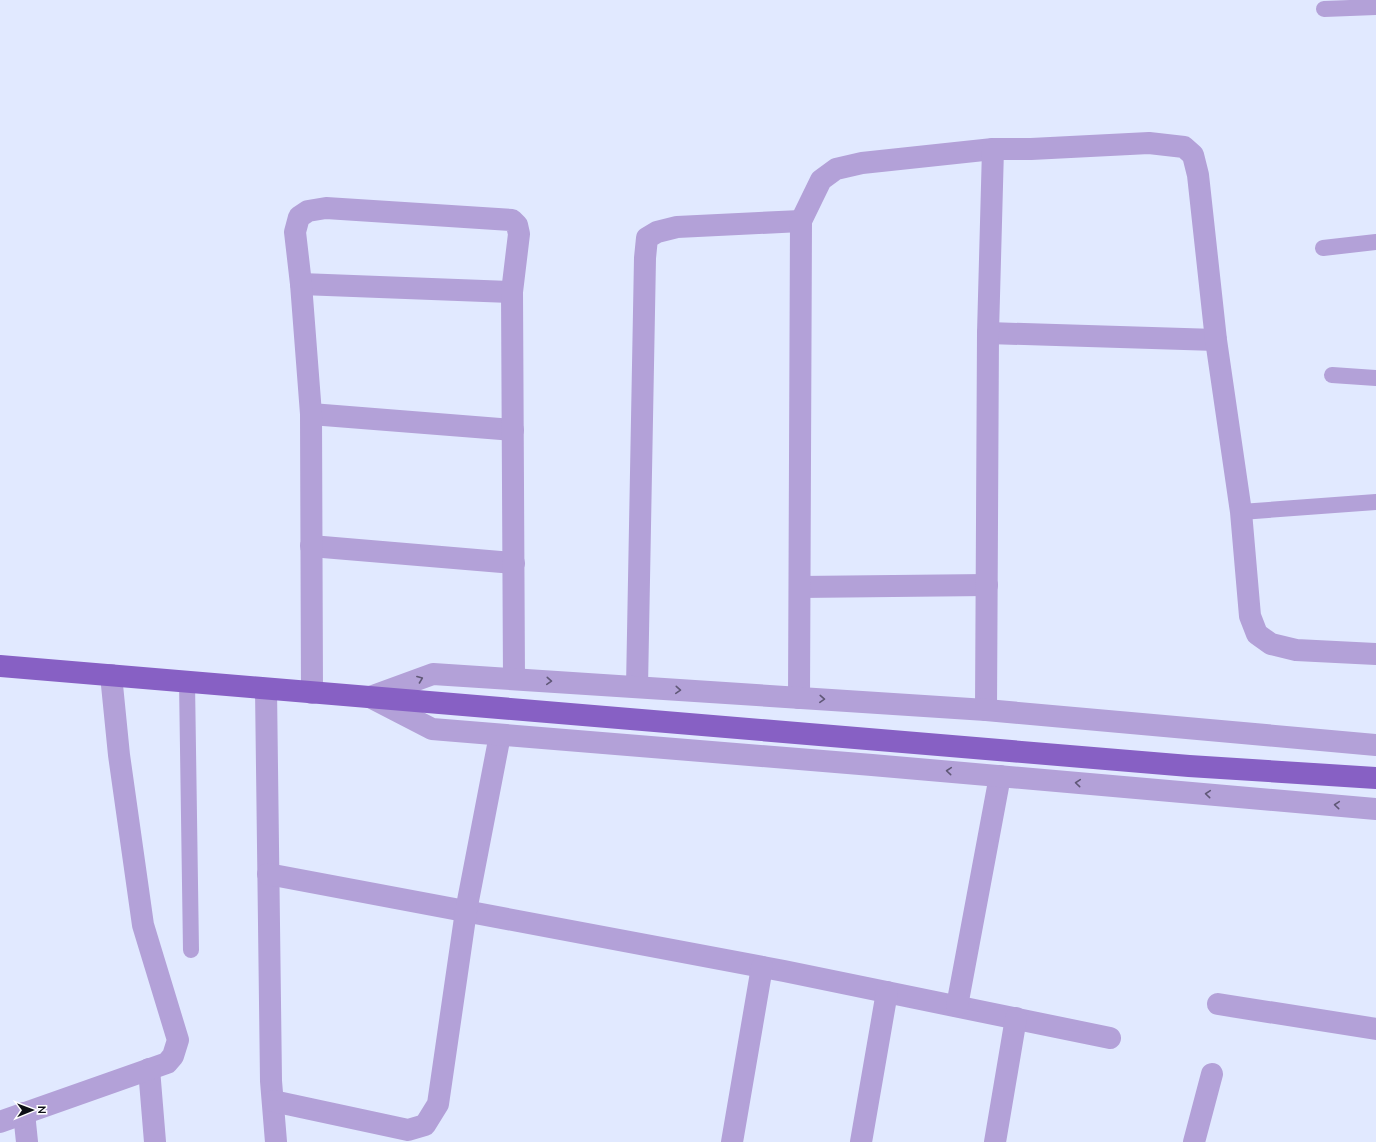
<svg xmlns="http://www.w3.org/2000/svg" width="1376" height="1142" viewBox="0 0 1376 1142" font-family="'Nunito Sans',sans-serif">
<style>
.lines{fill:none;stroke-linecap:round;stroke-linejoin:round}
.service{stroke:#b3a1d8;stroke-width:16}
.minor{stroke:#b3a1d8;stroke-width:22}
.tertiary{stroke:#b3a1d8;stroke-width:22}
.primary{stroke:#8760c4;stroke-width:22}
.oneway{stroke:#605877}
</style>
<rect width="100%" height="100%" fill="#e1e9ff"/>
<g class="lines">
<g class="service">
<polyline points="1324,9 1376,7"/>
<polyline points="1323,248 1376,242"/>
<polyline points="1332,375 1376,378"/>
<polyline points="1241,512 1376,502"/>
<polyline points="187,682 191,950"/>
</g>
<g class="minor">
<polyline points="301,284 512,292"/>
<polyline points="988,333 1216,340"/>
<polyline points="311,414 513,430"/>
<polyline points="311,546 514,563"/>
<polyline points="800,587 987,585"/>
<polyline points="637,687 645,258 647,238 657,232 677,227 801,221"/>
<polyline points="266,689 271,1081 276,1142"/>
<polyline points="312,693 311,414 301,284 295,232 299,217 308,211 326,208 512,220 517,225 519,234 512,292 514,679"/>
<polyline points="799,698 801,221 821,180 836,169 862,163 993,149"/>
<polyline points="986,710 988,333 993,149 1031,149 1149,143 1184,147 1193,155 1198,175 1216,340 1241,512 1250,616 1257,634 1271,644 1296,650 1376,654"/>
<polyline points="268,874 784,971 1110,1038"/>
<polyline points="1218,1004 1376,1029"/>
<polyline points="957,1006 1000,776"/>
<polyline points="149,1069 155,1142"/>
<polyline points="273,1101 408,1130 425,1125 438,1104 466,911 500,735"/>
<polyline points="24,1113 27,1142"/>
<polyline points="0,1122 167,1063 173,1056 178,1040 143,925 119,755 111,675"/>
<polyline points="732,1142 762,967"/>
<polyline points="861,1142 887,992"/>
<polyline points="995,1142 1016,1018"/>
<polyline points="1194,1142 1212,1074"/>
</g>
<g class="tertiary">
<polyline points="370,697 432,729 872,765 1376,809"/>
<polyline points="370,697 433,674 986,710 1376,745"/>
</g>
<polyline class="primary" points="0,666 1189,766 1376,778"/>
</g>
<defs><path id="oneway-chevron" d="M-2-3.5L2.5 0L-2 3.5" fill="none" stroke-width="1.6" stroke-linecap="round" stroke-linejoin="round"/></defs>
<g class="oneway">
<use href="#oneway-chevron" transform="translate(420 679) rotate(-21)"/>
<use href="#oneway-chevron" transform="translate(549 681) rotate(4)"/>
<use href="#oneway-chevron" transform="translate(678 690) rotate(4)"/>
<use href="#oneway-chevron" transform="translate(822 699) rotate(3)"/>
<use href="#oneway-chevron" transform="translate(949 771) rotate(-175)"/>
<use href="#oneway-chevron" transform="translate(1078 783) rotate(-175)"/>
<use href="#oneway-chevron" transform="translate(1208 794) rotate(-175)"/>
<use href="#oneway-chevron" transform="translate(1337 805) rotate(-175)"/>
</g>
<g transform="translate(32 1110) rotate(89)" stroke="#ffffff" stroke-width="3" paint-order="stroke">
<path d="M0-3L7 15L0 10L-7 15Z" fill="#0d0f16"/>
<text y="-6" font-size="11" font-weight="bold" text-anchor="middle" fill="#0d0f16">N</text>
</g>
</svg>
